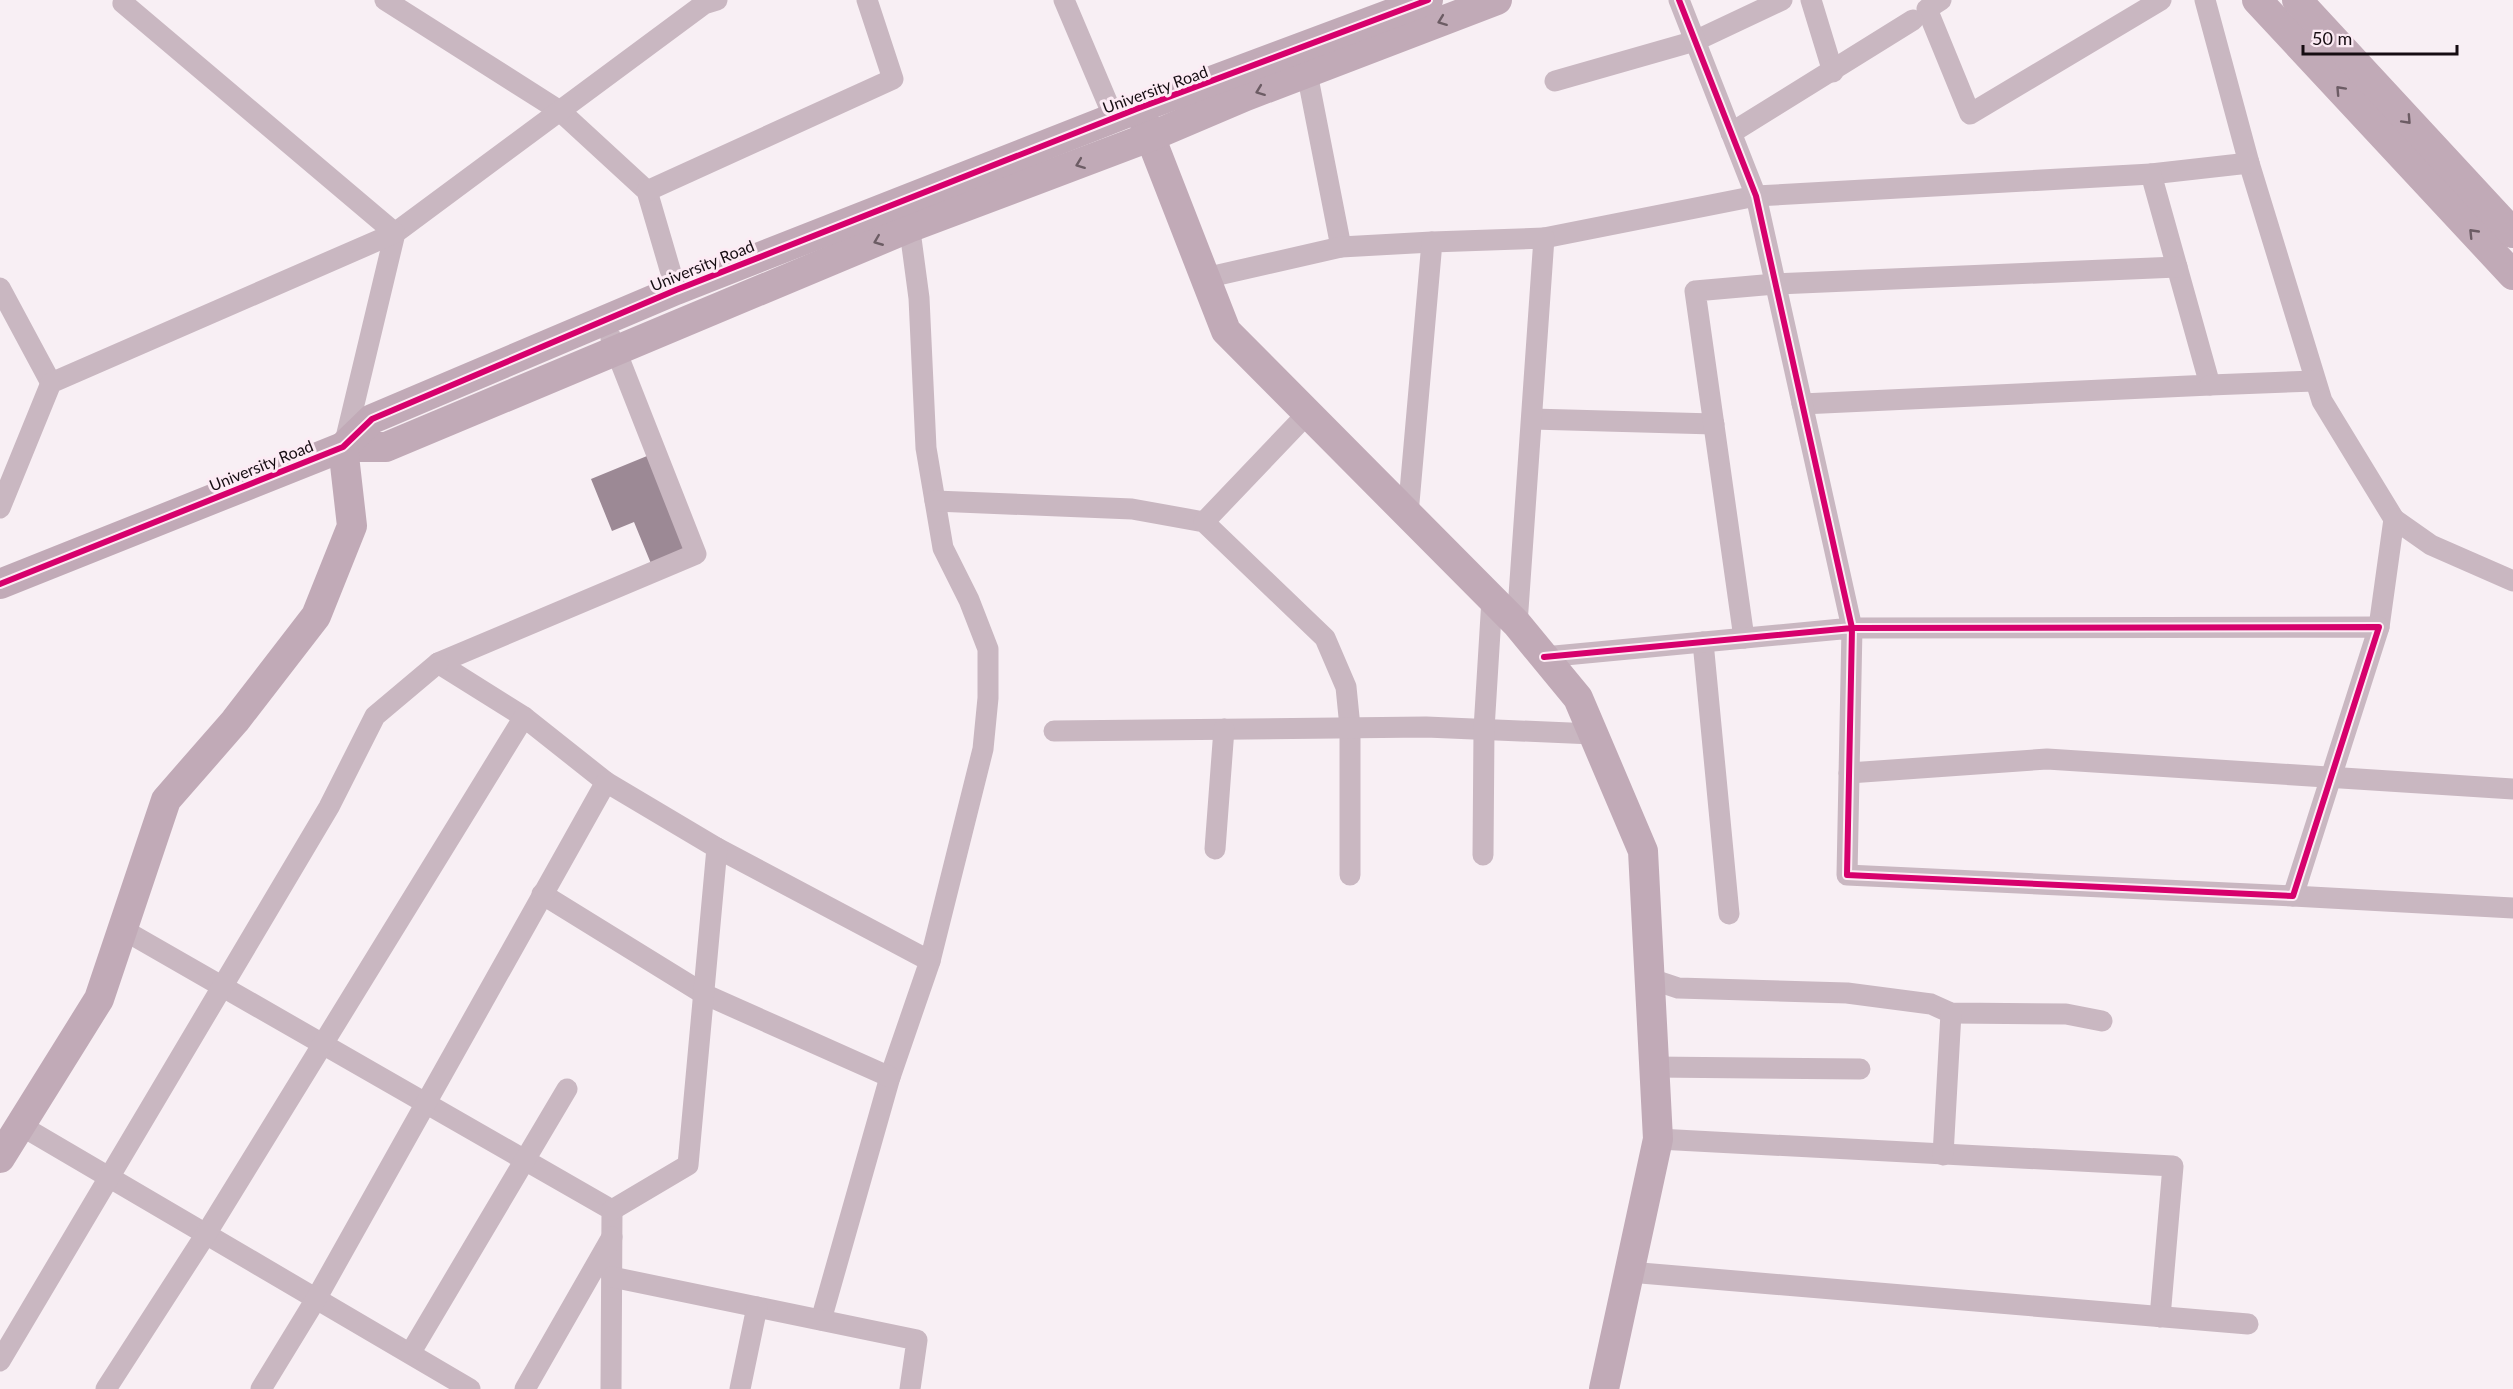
<svg xmlns="http://www.w3.org/2000/svg" width="2513" height="1389" viewBox="0 0 2513 1389" font-family="Lato,sans-serif">
<style>
.building{fill:#9c8995}
.lines{fill:none;stroke-linecap:round;stroke-linejoin:round}
.street{stroke:#c9b7c1;stroke-width:21}
.secondary{stroke:#c1aab7;stroke-width:30}
.cycleway-casing{stroke:#fcebf4;stroke-width:10}
.cycleway{stroke:#d6006c;stroke-width:6}
.oneway{stroke:#6c5c64}
.labels{text-anchor:middle;dominant-baseline:central;stroke-width:6;stroke-linejoin:round;paint-order:stroke}
.street-label{font-size:16px;fill:#160d12;stroke:#fcebf4}
</style>
<rect width="100%" height="100%" fill="#f8eff4"/>
<polygon class="building" points="647,456 686,552 652,566 634,522 612,531 591,479"/>
<g class="lines">
<g class="street">
<polyline points="385,0 560,111 647,191 676,290"/>
<polyline points="1064,0 1114,118"/>
<polyline points="1811,0 1833,72"/>
<polyline points="1941,0 1927,9 1970,114 2161,0"/>
<polyline points="2205,0 2249,163 2322,401 2394,519"/>
<polyline points="1307,73 1341,247"/>
<polyline points="1555,81 1695,41 1782,0"/>
<polyline points="1731,133 1913,20"/>
<polyline points="2151,174 2249,163"/>
<polyline points="647,191 893,79 867,0"/>
<polyline points="908,216 919,298 926,448 943,548 969,600 988,649 988,698 983,749 930,961"/>
<polyline points="1544,238 1756,196 2151,174 2210,385 1802,404"/>
<polyline points="1205,278 1341,247 1432,242"/>
<polyline points="0,288 51,383"/>
<polyline points="2210,385 2315,381"/>
<polyline points="1532,419 1714,424"/>
<polyline points="344,446 395,233 704,4 717,0"/>
<polyline points="935,501 1132,509 1204,522 1325,638 1346,687 1350,727 1350,875"/>
<polyline points="0,508 51,383 395,233 123,3 124,0"/>
<polyline points="1408,514 1432,242 1544,238 1517,624"/>
<polyline points="1204,522 1308,413"/>
<polyline points="2379,627 2394,519 2431,545 2513,581"/>
<polyline points="1744,638 1695,291 1775,284 2177,267"/>
<polyline points="1703,642 1729,914"/>
<polyline points="1544,657 1852,628 2379,627 2293,896 1847,875 1852,628 1756,196 1679,0"/>
<polyline points="524,717 438,663 696,554 611,338"/>
<polyline points="1054,731 1426,727 1593,734"/>
<polyline points="1849,773 2047,759 2513,789"/>
<polyline points="717,848 930,961 890,1077 821,1320"/>
<polyline points="1215,849 1224,729"/>
<polyline points="1483,855 1484,729 1492,599"/>
<polyline points="542,894 704,994 890,1077"/>
<polyline points="2293,896 2513,908"/>
<polyline points="122,929 612,1210 611,1389"/>
<polyline points="1648,978 1678,988 1847,993 1931,1004 1951,1013 2066,1014 2102,1021"/>
<polyline points="1653,1067 1860,1069"/>
<polyline points="20,1125 470,1389"/>
<polyline points="1658,1139 2173,1166 2160,1317"/>
<polyline points="1943,1155 1951,1013"/>
<polyline points="1629,1272 2248,1324"/>
<polyline points="612,1277 917,1340 910,1389"/>
<polyline points="411,1352 567,1089"/>
<polyline points="0,1361 329,807 375,716 438,663"/>
<polyline points="106,1389 206,1234 524,717 606,782"/>
<polyline points="261,1389 316,1299 606,782 717,848 688,1165 612,1210"/>
<polyline points="525,1389 612,1237"/>
<polyline points="740,1389 757,1307"/>
</g>
<g class="secondary">
<polyline points="2257,0 2513,275"/>
<polyline points="2297,0 2513,233"/>
<polyline points="1139,108 1226,331 1517,624 1578,698 1643,851 1658,1139 1604,1389"/>
<polyline points="343,447 386,447 911,227 1152,136 1246,96 1497,0"/>
<polyline points="0,584 343,447 372,419 676,290 1139,108 1428,0"/>
<polyline points="0,1158 99,999 166,800 235,721 316,616 352,526 343,447"/>
</g>
<g class="cycleway-casing">
<g id="cycleway">
<polyline points="0,584 343,447 372,419 676,290 1139,108 1428,0"/>
<polyline points="1544,657 1852,628 2379,627 2293,896 1847,875 1852,628 1756,196 1679,0"/>
</g>
</g>
<use href="#cycleway" class="cycleway"/>
</g>
<defs><path id="oneway-chevron" d="M-2-3.5L2.5 0L-2 3.5" fill="none" stroke-width="1.6" stroke-linecap="round" stroke-linejoin="round" transform="scale(1.5)"/></defs>
<g class="oneway">
<use href="#oneway-chevron" transform="translate(1442 21) rotate(159)"/>
<use href="#oneway-chevron" transform="translate(2340 90) rotate(-133)"/>
<use href="#oneway-chevron" transform="translate(1260 91) rotate(159)"/>
<use href="#oneway-chevron" transform="translate(2407 120) rotate(47)"/>
<use href="#oneway-chevron" transform="translate(1080 164) rotate(159)"/>
<use href="#oneway-chevron" transform="translate(2473 233) rotate(-134)"/>
<use href="#oneway-chevron" transform="translate(878 241) rotate(158)"/>
</g>
<g class="labels">
<g class="street-label">
<text transform="translate(1155 89) rotate(-20)">University Road</text>
<text transform="translate(702 265) rotate(-22)">University Road</text>
<text transform="translate(261 465) rotate(-22)">University Road</text>
</g>
</g>
<path d="M2303 45v9h154v-9" fill="none" stroke="#160d12" stroke-width="3"/>
<text x="2312" y="45" font-size="18" fill="#160d12" stroke="#fcebf4" stroke-width="4.5" paint-order="stroke">50 m</text>
</svg>
